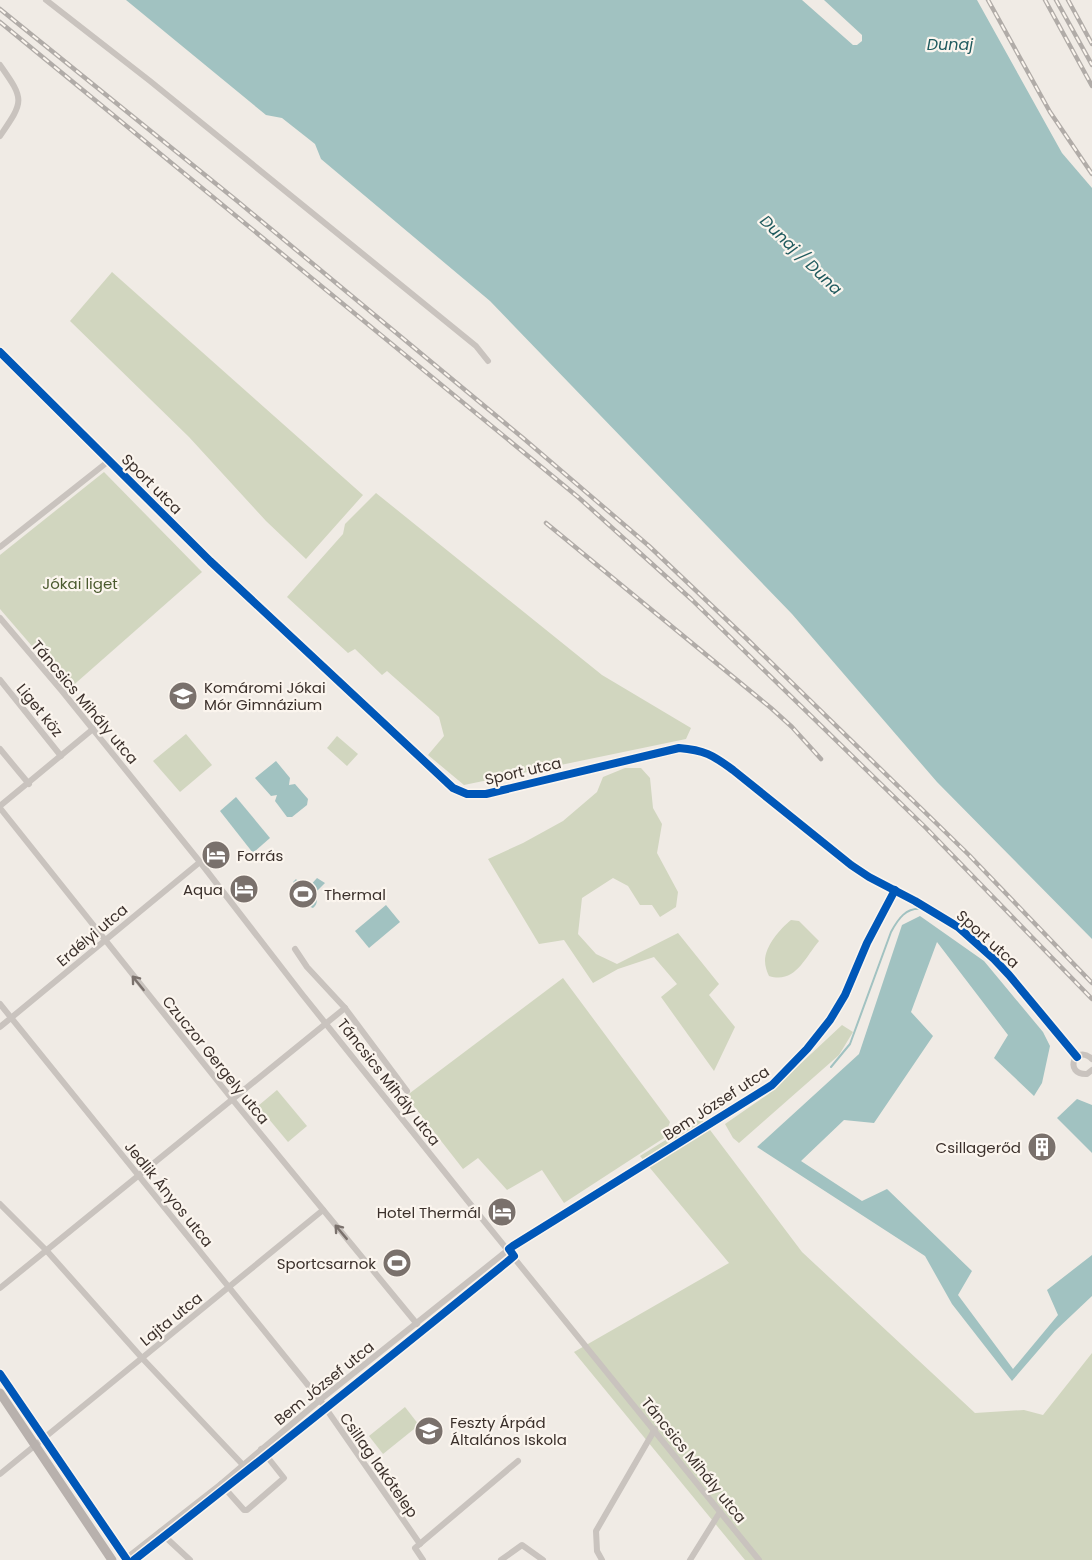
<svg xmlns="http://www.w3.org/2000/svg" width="1092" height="1560" viewBox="0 0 1092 1560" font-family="Poppins,sans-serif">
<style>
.green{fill:#d1d6bf}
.water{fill:#a1c2c1}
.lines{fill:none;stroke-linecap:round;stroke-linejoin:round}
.stream{stroke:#a1c2c1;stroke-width:2}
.street{stroke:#c9c3be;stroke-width:6}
.primary{stroke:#b8b1ad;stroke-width:9}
.rail-casing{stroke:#b1aca8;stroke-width:4.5}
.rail{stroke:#fbf5ee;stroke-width:2;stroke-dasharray:7;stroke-linecap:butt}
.cycleway-casing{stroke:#fbf5ee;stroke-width:11}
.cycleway{stroke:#0057b8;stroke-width:8}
.oneway{stroke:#7b726d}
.labels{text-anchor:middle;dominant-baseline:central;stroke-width:4.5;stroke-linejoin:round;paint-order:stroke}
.street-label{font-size:15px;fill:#3b302b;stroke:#fbf5ee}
.park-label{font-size:15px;fill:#4a5a2e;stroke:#fbf5ee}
.poi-label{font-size:15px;fill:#3b302b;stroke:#fbf5ee;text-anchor:start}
.water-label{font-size:16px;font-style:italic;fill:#1f5a5e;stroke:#fbf5ee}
</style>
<rect width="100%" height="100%" fill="#f0ebe5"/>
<g class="green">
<polygon points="112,272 363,495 306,559 266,521 189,437 70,321"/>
<polygon points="104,472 202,572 69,689 0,609 0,555"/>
<polygon points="376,493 602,675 691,728 686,739 464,785 428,755 444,736 439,717 387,671 382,675 355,649 348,653 287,597 343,534 345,524"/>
<polygon points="186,734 212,765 180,792 153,761"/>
<polygon points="337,736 358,754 347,766 327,748"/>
<polygon points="625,768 641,768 650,778 653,808 662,824 657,853 678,892 676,907 660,917 652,905 640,905 628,886 613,878 582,898 578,934 596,954 617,964 678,933 719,984 709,995 735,1027 714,1071 661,997 677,984 654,957 618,969 593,983 564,940 539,944 488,859 523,843 563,821 597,792 603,777"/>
<path d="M791,920L799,921L819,941C804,959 795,984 769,976C767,972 765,966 765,961C765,946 780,929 791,920Z"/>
<polygon points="563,978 670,1122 664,1138 564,1203 542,1170 507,1190 478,1158 463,1169 406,1096"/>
<polygon points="842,1025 853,1032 839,1055 739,1143 733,1138 725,1124 767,1095"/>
<polygon points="277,1090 307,1126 288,1142 258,1106"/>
<polygon points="701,1118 802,1252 975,1413 1024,1410 1043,1415 1092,1353 1092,1560 745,1560 574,1352 729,1263 640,1156"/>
<polygon points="405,1407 419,1425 383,1454 369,1436"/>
</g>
<g class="water">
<polygon points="126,0 802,0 853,45 857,45 862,41 862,35 824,0 977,0 1062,153 1092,188 1092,939 937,782 792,614 490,301 321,159 315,144 282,118 266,115"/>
<polygon points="276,761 290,778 289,785 295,784 308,799 307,805 292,817 287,817 275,801 277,795 271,796 255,778"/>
<polygon points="236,797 270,838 253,853 220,811"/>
<path d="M317,878L325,883L317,891C316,897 319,904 313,908L308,906L306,898L301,907L295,906L293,901L299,889L293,882L296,879L303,888L307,889Z"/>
<polygon points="386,905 400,922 369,948 355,931"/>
<polygon points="920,916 984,961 1043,1032 1050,1046 1042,1083 1034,1096 994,1058 1008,1035 937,942 911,1012 933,1036 874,1123 844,1120 801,1161 862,1201 887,1189 972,1271 958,1295 1013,1369 1058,1315 1047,1290 1092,1255 1092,1296 1055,1331 1012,1381 952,1304 925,1256 757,1147 859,1054 902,925"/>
<polygon points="1077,1099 1092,1105 1092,1153 1057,1118"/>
</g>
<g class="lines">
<path class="stream" d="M831,1067L850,1044L891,932C898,919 906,907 922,909"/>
<g class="street">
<polyline points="46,0 150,81 476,346 488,361"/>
<path d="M0,65C25,100 24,101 0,136"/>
<path d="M0,352L210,561L453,788L467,794H486L679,748C704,750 713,755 733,770L851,865L869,877L915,901L958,927L994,959L1009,975L1077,1057"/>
<polyline points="0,547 110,460"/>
<polyline points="0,618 62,691 200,862 302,994 467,1200 759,1560"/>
<polyline points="0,680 61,756"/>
<polyline points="0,749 29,784"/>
<polyline points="0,806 93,729"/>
<polyline points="0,808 232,1099 417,1324"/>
<polyline points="295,949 307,967 345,1008"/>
<polyline points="0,1004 320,1400 420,1544"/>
<polyline points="0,1027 200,862"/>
<path d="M1092,1059C1075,1043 1063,1075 1087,1074L1092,1070"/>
<polyline points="0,1204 46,1250 142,1358 243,1465"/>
<polyline points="0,1288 345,1008 407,1091"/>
<polyline points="0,1474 323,1210"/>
<polyline points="221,1484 244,1510 247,1510 284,1478 261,1449"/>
<polyline points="160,1532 190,1560"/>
<polyline points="124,1560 221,1484 320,1400 513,1246 772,1085 807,1049 830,1020 845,995 867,943 895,890"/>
<polyline points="423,1560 415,1548 518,1461"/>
<polyline points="501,1560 522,1545 543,1560"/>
<polyline points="602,1560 597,1551 596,1531 655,1429"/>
<polyline points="690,1560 720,1512"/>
</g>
<polyline class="primary" points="0,1393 112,1560"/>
<g class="rail-casing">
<g id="rail">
<polyline points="988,0 1050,112 1092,174"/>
<polyline points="1045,0 1092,86"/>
<polyline points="1056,0 1092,65"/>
<polyline points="1068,0 1092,44"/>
<polyline points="0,9 236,200 523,438 649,546 748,640 969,855 1092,983"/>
<polyline points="0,22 578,497 691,599 926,828 1092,999"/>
<polyline points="546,523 771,708 792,727 821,759"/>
</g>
</g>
<use href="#rail" class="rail"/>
<g class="cycleway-casing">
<g id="cycleway">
<path d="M0,352L210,561L453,788L467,794H486L679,748C704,750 713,755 733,770L851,865L869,877L915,901L958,927L994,959L1009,975L1077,1057"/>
<polyline points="0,1374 127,1560"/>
<path d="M134,1560C259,1462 384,1362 507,1262L514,1256L509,1249L513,1246L772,1085L807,1049L830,1020L845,995L867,943L895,890"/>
</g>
</g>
<use href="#cycleway" class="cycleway"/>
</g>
<defs><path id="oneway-shaft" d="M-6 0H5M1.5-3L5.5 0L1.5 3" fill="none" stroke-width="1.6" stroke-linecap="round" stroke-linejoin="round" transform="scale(1.5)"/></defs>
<g class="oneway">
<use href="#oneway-shaft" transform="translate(138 983) rotate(-129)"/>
<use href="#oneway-shaft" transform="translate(341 1232) rotate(-130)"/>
</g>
<defs>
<g id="school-disc" transform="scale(1.5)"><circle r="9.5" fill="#7a716c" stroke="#fbf5ee"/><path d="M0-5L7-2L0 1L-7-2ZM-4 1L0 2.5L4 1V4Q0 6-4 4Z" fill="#fff"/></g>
<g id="hotel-disc" transform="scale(1.5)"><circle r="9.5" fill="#7a716c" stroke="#fbf5ee"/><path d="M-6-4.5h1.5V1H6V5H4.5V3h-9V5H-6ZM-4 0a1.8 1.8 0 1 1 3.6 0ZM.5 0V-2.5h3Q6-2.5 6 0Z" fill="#fff"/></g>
<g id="stadium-disc" transform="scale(1.5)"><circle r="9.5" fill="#7a716c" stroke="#fbf5ee"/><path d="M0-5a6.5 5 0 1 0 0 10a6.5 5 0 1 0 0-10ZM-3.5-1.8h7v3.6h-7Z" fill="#fff"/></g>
<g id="building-disc" transform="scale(1.5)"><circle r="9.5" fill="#7a716c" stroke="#fbf5ee"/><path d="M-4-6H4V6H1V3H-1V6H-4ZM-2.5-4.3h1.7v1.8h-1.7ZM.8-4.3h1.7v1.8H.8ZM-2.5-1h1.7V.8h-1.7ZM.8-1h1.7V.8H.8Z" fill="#fff"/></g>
</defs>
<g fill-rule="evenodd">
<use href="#school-disc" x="183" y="696"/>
<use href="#hotel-disc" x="216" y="855"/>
<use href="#hotel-disc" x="244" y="889"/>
<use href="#stadium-disc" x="303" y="894"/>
<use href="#building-disc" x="1042" y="1147"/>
<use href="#hotel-disc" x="502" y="1212"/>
<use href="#stadium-disc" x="397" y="1263"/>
<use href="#school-disc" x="429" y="1431"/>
</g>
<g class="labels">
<g class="street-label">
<text transform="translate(152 484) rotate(45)">Sport utca</text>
<text transform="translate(85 702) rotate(50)">Táncsics Mihály utca</text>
<text transform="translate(40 710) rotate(51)">Liget köz</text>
<text transform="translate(523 771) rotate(-13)">Sport utca</text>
<text transform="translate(92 935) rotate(-40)">Erdélyi utca</text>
<text transform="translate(988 939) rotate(42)">Sport utca</text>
<text transform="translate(216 1060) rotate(51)">Czuczor Gergely utca</text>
<text transform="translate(389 1082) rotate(52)">Táncsics Mihály utca</text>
<text transform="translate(716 1103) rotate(-33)">Bem József utca</text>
<text transform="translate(169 1194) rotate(51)">Jedlik Ányos utca</text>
<text transform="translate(171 1319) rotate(-39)">Lajta utca</text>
<text transform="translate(324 1383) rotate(-39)">Bem József utca</text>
<text transform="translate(694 1460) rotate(51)">Táncsics Mihály utca</text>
<text transform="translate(379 1465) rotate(55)">Csillag lakótelep</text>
</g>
<g class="park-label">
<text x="80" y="583">Jókai liget</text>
</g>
<g class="poi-label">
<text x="204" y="687">Komáromi Jókai<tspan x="204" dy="17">Mór Gimnázium</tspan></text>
<text x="237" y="855">Forrás</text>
<text x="223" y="889" text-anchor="end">Aqua</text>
<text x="324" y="894">Thermal</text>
<text x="1021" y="1147" text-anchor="end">Csillagerőd</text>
<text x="481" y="1212" text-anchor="end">Hotel Thermál</text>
<text x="376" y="1263" text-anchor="end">Sportcsarnok</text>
<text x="450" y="1422">Feszty Árpád<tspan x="450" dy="17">Általános Iskola</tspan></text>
</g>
<g class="water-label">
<text x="950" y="44">Dunaj</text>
<text transform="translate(801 255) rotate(44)">Dunaj / Duna</text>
</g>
</g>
</svg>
